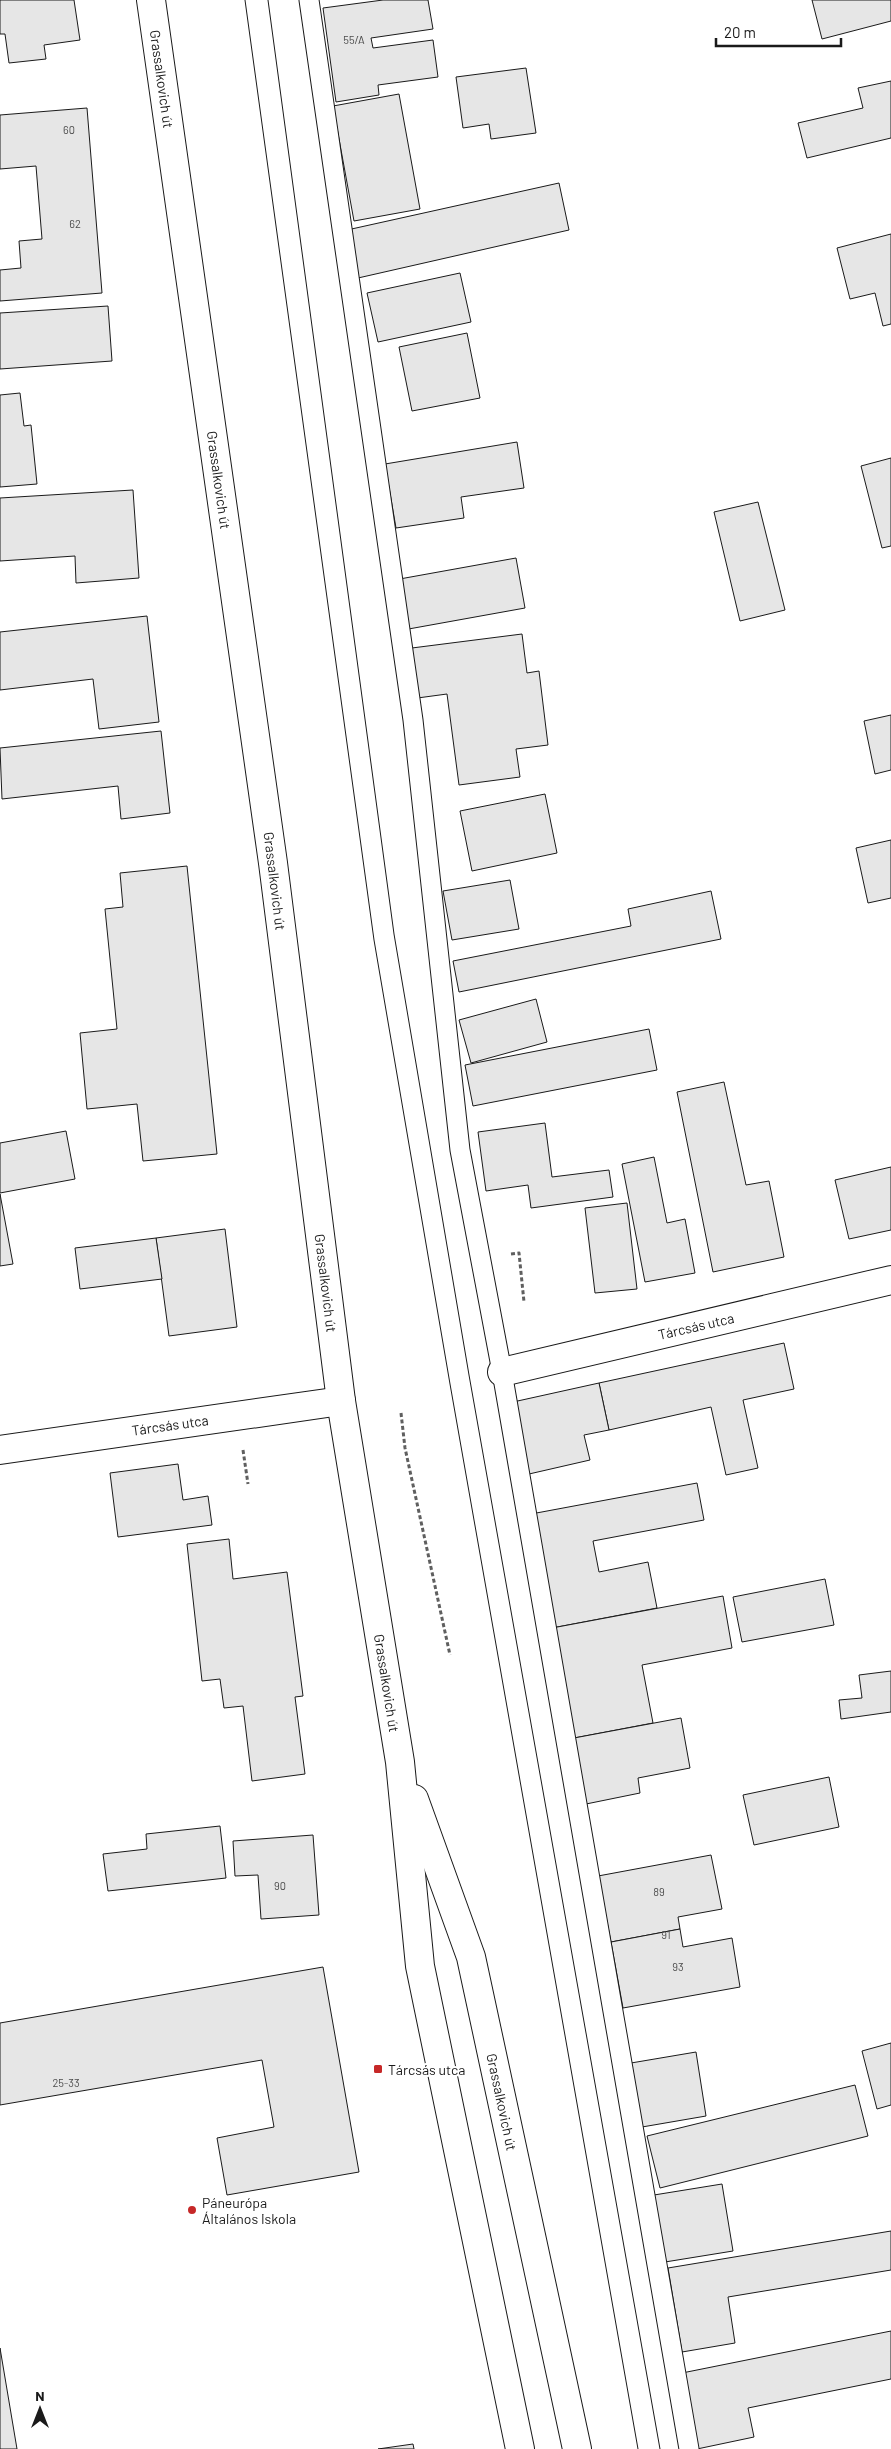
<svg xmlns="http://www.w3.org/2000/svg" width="891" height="2449" viewBox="0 0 891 2449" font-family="Barlow,sans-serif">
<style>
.building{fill:#e6e6e6;stroke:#1a1a1a}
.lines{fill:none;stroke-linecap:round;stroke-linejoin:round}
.service-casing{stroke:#1a1a1a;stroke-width:21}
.minor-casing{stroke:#1a1a1a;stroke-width:30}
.primary-casing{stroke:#1a1a1a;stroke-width:30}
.path{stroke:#5f5f5f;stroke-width:3;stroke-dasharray:4 2.5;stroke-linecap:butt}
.service{stroke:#fff;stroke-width:19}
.minor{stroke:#fff;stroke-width:28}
.primary{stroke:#fff;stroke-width:28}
.tram{stroke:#1a1a1a;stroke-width:1}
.poi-dot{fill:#c62828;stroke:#fff;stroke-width:2}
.labels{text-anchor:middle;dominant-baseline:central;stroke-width:4;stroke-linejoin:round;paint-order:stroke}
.number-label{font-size:11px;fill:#4d4d4d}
.street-label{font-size:14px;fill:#1a1a1a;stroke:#fff}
.poi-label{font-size:14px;fill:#1a1a1a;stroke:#fff;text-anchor:start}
</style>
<rect width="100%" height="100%" fill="#fff"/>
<g class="building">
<polygon points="0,0 74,0 80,40 44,45 46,59 9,63 5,34 0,34"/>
<polygon points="383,0 428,0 433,29 371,38 373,48 433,40 438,77 378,85 379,95 336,102 323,8"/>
<polygon points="812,0 891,0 891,21 822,39"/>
<polygon points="526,68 536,133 491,139 489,124 463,128 456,77"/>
<polygon points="891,81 891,138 807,158 798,123 863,108 858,88"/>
<polygon points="399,94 420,209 354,221 333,106"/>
<polygon points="87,108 102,293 0,301 0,270 21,268 19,241 42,239 36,166 0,169 0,115"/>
<polygon points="559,183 569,230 358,278 347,230"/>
<polygon points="891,234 891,324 883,326 875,293 850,299 837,248"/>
<polygon points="460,273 471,322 378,342 367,293"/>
<polygon points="108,306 112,361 0,369 0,313"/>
<polygon points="467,333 480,398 412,411 399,347"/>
<polygon points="20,393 24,426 31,425 37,484 0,487 0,395"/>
<polygon points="517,442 524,488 461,497 464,518 396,528 385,464"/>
<polygon points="891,458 891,546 882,548 861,466"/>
<polygon points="133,490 139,578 76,583 75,556 0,561 0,498"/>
<polygon points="758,502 785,610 740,621 714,512"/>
<polygon points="516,558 525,608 403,630 394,580"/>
<polygon points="147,616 159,722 99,729 93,679 0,690 0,632"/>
<polygon points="522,634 527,673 539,671 548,745 516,749 520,777 459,785 447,694 410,699 404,649"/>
<polygon points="891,715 891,770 875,774 864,721"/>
<polygon points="161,731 170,813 121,819 118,786 2,799 0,748"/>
<polygon points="545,794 557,853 472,871 460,811"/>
<polygon points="891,840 891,898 868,903 856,848"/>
<polygon points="187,866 217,1154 143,1161 137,1104 87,1109 80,1033 117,1029 105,909 123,907 120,873"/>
<polygon points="510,880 519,929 452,940 443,891"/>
<polygon points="711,891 721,939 459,992 453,961 631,926 628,909"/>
<polygon points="536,999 547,1042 471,1063 459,1020"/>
<polygon points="649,1029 657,1070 473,1106 465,1065"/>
<polygon points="724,1082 746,1185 769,1181 784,1257 713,1272 677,1092"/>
<polygon points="545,1123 552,1177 609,1170 613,1197 531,1208 528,1185 486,1191 478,1132"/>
<polygon points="66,1131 75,1179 0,1193 0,1143"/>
<polygon points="654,1157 667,1223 685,1219 695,1273 645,1282 622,1164"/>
<polygon points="891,1167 891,1230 849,1239 835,1180"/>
<polygon points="0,1194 13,1264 0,1266"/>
<polygon points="627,1203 637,1289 595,1293 585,1208"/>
<polygon points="225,1229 237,1327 169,1336 156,1238"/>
<polygon points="156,1238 162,1279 80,1289 75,1248"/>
<polygon points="784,1343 794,1389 743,1400 758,1468 726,1475 711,1407 609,1430 599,1383"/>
<polygon points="599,1383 609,1430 584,1435 590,1460 529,1474 513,1402"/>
<polygon points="178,1464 183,1500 208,1496 212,1525 118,1537 110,1473"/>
<polygon points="697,1483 704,1520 593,1541 599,1572 648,1562 657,1608 552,1628 531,1514"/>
<polygon points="229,1539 233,1579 287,1572 303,1696 295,1697 305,1774 252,1781 243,1706 224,1708 220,1679 202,1681 187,1544"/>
<polygon points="825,1579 834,1625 742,1642 733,1597"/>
<polygon points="723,1596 732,1648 642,1665 653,1723 574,1738 552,1628"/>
<polygon points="891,1671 891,1712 841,1719 839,1700 862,1698 859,1675"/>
<polygon points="681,1718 690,1768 638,1778 640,1793 586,1804 574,1738"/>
<polygon points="829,1777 839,1827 754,1845 743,1795"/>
<polygon points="220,1826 226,1878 108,1891 103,1854 147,1849 146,1834"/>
<polygon points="313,1835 319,1915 261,1919 258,1875 235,1876 233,1841"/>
<polygon points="711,1855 722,1909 678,1917 680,1929 611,1942 598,1876"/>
<polygon points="680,1929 683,1947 732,1938 740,1987 623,2008 611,1942"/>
<polygon points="323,1967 359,2172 227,2195 217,2138 274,2127 262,2060 0,2105 0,2023"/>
<polygon points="891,2043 891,2105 877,2109 862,2051"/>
<polygon points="696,2052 706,2116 642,2127 631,2063"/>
<polygon points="855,2085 868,2136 660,2188 647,2136"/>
<polygon points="722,2184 733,2251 665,2262 654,2195"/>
<polygon points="891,2231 891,2270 728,2297 735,2343 682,2352 668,2268"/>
<polygon points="891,2331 891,2379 748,2408 754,2437 697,2449 682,2373"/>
<polygon points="0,2348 17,2449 0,2449"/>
<polygon points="413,2444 414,2449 378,2449"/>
</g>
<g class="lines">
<g class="service-casing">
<polyline id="service" points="309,0 413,720 460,1150 502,1372 689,2449"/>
</g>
<g class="minor-casing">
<g id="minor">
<polyline points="502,1372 891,1280"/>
<polyline points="0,1450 341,1401"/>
</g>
</g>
<g class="primary-casing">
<g id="primary">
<polyline points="151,0 273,863 341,1401 400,1762 420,1966 520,2449"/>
<polyline points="414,1799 471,1957 577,2449"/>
</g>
</g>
<g class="path">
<polyline points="511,1254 519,1253 524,1302"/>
<polyline points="401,1413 405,1448 450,1655"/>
<polyline points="243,1450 248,1484"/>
</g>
<use href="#service" class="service"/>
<use href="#minor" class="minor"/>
<use href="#primary" class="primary"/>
<g class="tram">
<polyline points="245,0 374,940 450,1384 638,2449"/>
<polyline points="268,0 394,934 469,1375 660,2449"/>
</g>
</g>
<g class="poi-dot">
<rect x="373" y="2064" width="10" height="10" rx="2.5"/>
<circle cx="192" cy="2210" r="5"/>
</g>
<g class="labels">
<g class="number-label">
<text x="354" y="39">55/A</text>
<text x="69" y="129">60</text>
<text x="75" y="223">62</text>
<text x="280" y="1885">90</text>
<text x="659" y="1891">89</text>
<text x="666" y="1934">91</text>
<text x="678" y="1966">93</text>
<text x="66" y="2082">25-33</text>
</g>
<g class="street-label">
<text transform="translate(162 79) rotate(82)">Grassalkovich út</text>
<text transform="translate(219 480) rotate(82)">Grassalkovich út</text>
<text transform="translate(275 881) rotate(83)">Grassalkovich út</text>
<text transform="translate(326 1283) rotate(83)">Grassalkovich út</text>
<text transform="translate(696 1326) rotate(-13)">Tárcsás utca</text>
<text transform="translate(170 1425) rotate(-8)">Tárcsás utca</text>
<text transform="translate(387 1683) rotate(81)">Grassalkovich út</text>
<text transform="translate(502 2102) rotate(78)">Grassalkovich út</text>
</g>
<g class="poi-label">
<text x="388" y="2069">Tárcsás utca</text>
<text x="202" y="2202">Páneurópa<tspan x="202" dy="16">Általános Iskola</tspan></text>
</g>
</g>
<g transform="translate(40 2409)" stroke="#ffffff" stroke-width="4" paint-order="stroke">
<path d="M0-4L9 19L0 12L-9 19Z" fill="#1a1a1a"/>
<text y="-8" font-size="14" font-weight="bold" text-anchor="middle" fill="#1a1a1a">N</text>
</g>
<path d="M716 38v8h125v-8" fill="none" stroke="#1a1a1a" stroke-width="2.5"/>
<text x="724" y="38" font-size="15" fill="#1a1a1a" stroke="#ffffff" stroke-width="4" paint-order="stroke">20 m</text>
</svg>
